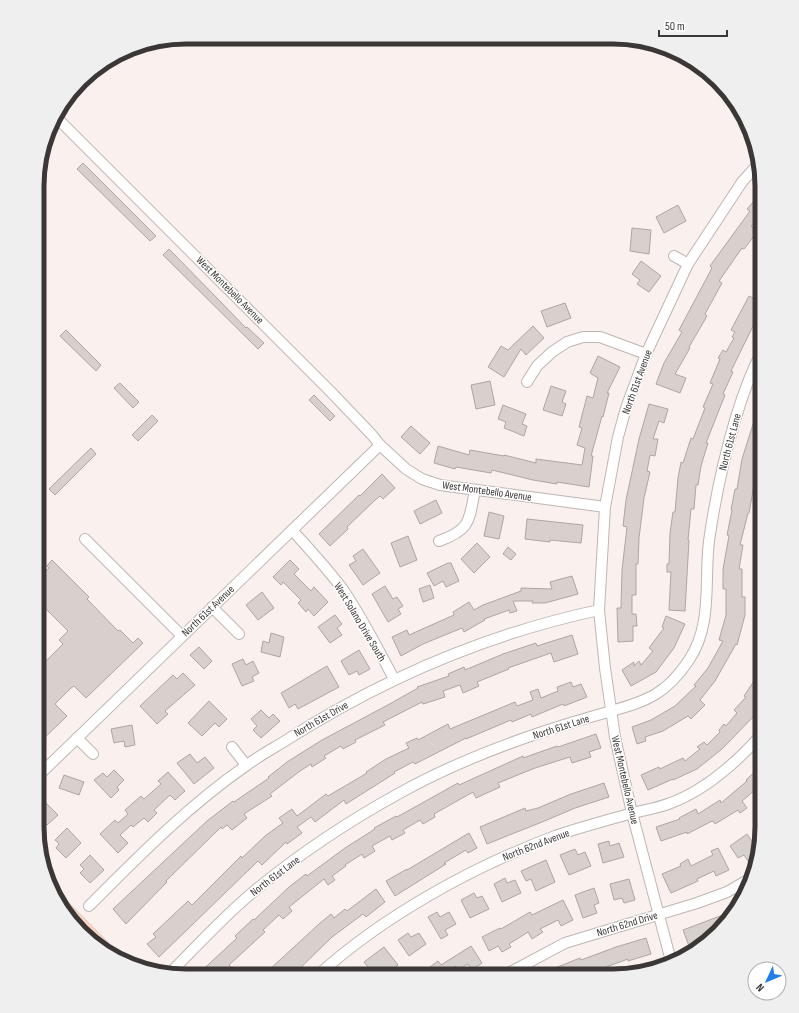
<svg xmlns="http://www.w3.org/2000/svg" width="799" height="1013" viewBox="0 0 799 1013" font-family="'Sofia Sans Condensed',sans-serif">
<style>
.building{fill:#d8d0cd;stroke:#aea6a3}
.lines{fill:none;stroke-linecap:round;stroke-linejoin:round}
.minor-casing{stroke:#bdb6b2;stroke-width:12}
.major-casing{stroke:#d0cfcf;stroke-width:14}
.minor{stroke:#fff;stroke-width:10}
.major{stroke:#fed4c1;stroke-width:13}
.labels{text-anchor:middle;dominant-baseline:central;stroke-width:3;stroke-linejoin:round;paint-order:stroke}
.street-label{font-size:11px;fill:#3a3736;stroke:#fff}
.rim{fill:none;stroke:#3a3736;stroke-width:5}
</style>
<rect width="100%" height="100%" fill="#faf1ee"/>
<g class="building">
<polygon points="83,163 156,236 150,241 77,169"/>
<polygon points="762,192 762,214 751,226 758,231 744,249 742,248 719,281 722,283 705,314 707,316 689,347 690,348 675,374 686,378 680,393 656,384 664,363 682,332 679,330 712,268 710,266 750,211 747,209"/>
<polygon points="678,205 686,221 664,233 656,217"/>
<polygon points="632,228 651,230 649,254 630,251"/>
<polygon points="169,249 216,297 246,328 247,327 264,343 258,349 163,255"/>
<polygon points="641,261 661,276 649,292 637,284 640,280 632,274"/>
<polygon points="762,284 762,316 759,316 756,320 731,371 733,372 723,394 725,395 706,443 708,443 701,466 698,485 696,485 694,509 691,509 688,540 689,540 685,611 669,610 671,572 667,572 667,564 669,564 670,533 673,512 675,512 678,478 681,462 683,463 691,438 693,439 705,408 703,407 713,384 710,383 720,359 718,358 723,350 726,352 734,338 732,337 735,332 731,330 749,296 753,298"/>
<polygon points="565,303 571,318 547,327 541,311"/>
<polygon points="533,326 544,338 526,355 521,349 504,377 488,367 501,346 508,350"/>
<polygon points="66,330 101,365 96,371 60,336"/>
<polygon points="598,356 620,367 607,393 609,393 603,417 602,416 591,456 593,456 589,487 557,482 557,484 533,480 492,470 491,473 456,467 455,469 434,463 438,446 469,455 470,450 504,456 504,455 536,463 536,459 582,465 585,448 577,445 582,428 579,427 587,396 593,398 598,378 590,373"/>
<polygon points="490,381 495,405 476,409 471,385"/>
<polygon points="120,383 139,402 133,408 114,388"/>
<polygon points="551,386 566,391 562,402 566,404 562,416 543,410"/>
<polygon points="314,395 335,416 330,421 309,400"/>
<polygon points="760,402 762,402 762,465 758,463 749,513 748,513 740,545 743,545 739,569 742,569 742,597 745,597 745,615 737,645 736,644 715,681 700,700 705,705 691,719 688,716 663,731 645,737 646,741 637,744 632,727 651,720 675,706 696,686 694,685 708,668 723,641 719,640 726,615 726,589 723,589 723,569 729,536 727,535 732,510 731,510 735,489 737,489 742,459"/>
<polygon points="649,404 668,409 664,423 659,421 653,439 658,439 655,456 650,455 647,471 650,472 644,498 639,538 638,564 636,564 636,595 632,595 632,614 636,614 637,626 633,626 633,641 618,642 617,608 621,608 622,570 627,527 623,526 626,500 639,439"/>
<polygon points="503,405 526,414 522,424 527,426 524,436 504,428 506,422 498,419"/>
<polygon points="152,415 158,421 138,441 132,435"/>
<polygon points="411,426 430,443 420,454 401,437"/>
<polygon points="91,448 96,454 55,495 49,489"/>
<polygon points="382,474 395,488 383,499 380,496 374,501 347,527 348,529 330,546 319,534 359,495 360,496"/>
<polygon points="436,500 442,513 420,524 414,511"/>
<polygon points="489,512 504,516 499,539 484,536"/>
<polygon points="527,519 583,525 581,543 550,540 550,542 525,539"/>
<polygon points="408,536 417,560 400,567 391,543"/>
<polygon points="477,543 490,557 474,573 461,559"/>
<polygon points="508,547 516,554 511,560 503,554"/>
<polygon points="363,549 380,573 363,585 349,565 356,561 353,556"/>
<polygon points="52,560 89,597 87,599 118,631 120,630 133,643 138,638 143,643 86,698 74,686 71,688 55,704 67,716 37,745 37,652 46,661 63,644 59,640 68,631 37,600 38,579 49,568 47,566"/>
<polygon points="290,560 299,569 294,574 311,591 314,587 328,602 314,616 308,609 306,612 298,603 301,600 283,582 281,585 273,577"/>
<polygon points="448,563 451,563 459,581 446,587 443,581 434,586 427,573"/>
<polygon points="572,576 578,594 545,603 532,603 533,601 513,601 517,611 510,613 509,610 484,619 485,620 464,632 462,628 423,644 401,656 392,637 407,630 409,635 454,615 453,612 469,602 474,610 483,605 521,591 521,588 552,589 550,582"/>
<polygon points="430,585 434,598 423,602 419,589"/>
<polygon points="385,586 393,599 397,597 403,606 398,609 401,614 388,622 372,594"/>
<polygon points="262,592 274,608 258,620 246,605"/>
<polygon points="335,615 342,624 337,628 342,635 330,643 318,627"/>
<polygon points="666,616 685,624 674,648 656,672 631,686 622,670 634,662 634,666 639,661 641,665 653,651 649,648 664,628 662,627"/>
<polygon points="271,633 284,637 280,657 261,652 263,641 269,643"/>
<polygon points="572,635 578,654 554,662 551,653 508,668 509,669 477,682 479,686 463,693 460,685 443,691 445,697 423,704 422,702 383,722 385,725 355,740 356,742 343,749 341,746 324,756 326,758 312,767 311,764 300,771 270,794 272,796 244,814 247,818 232,830 227,825 222,829 221,827 166,881 167,882 126,924 113,909 207,821 233,801 234,802 269,778 268,777 287,762 322,740 386,706 418,688 417,687 449,676 448,674 464,667 465,670 503,654 536,643 537,646"/>
<polygon points="199,647 212,661 204,669 190,655"/>
<polygon points="359,650 370,669 359,675 357,671 349,675 341,661"/>
<polygon points="243,659 246,665 253,661 259,673 252,677 254,681 242,686 232,664"/>
<polygon points="762,662 762,702 755,715 722,749 697,769 673,780 673,779 648,790 641,775 659,767 660,769 683,758 685,761 700,749 697,747 704,742 707,745 720,732 719,730 724,724 726,726 737,713 734,710 746,697 744,696 754,681"/>
<polygon points="327,666 339,687 298,709 295,704 289,708 281,693"/>
<polygon points="183,673 195,685 165,711 168,714 157,724 140,706 173,675 177,679"/>
<polygon points="571,682 573,687 581,684 587,697 564,706 563,704 532,717 531,714 512,722 511,720 466,739 466,738 415,764 413,762 394,772 395,773 346,804 344,800 315,822 311,817 297,827 302,833 287,844 286,842 262,865 258,861 159,957 147,944 156,937 153,934 188,901 192,905 241,856 242,858 265,836 283,823 279,818 292,809 297,816 326,794 328,796 367,773 366,772 386,759 409,748 406,743 417,738 418,740 448,724 450,729 515,702 517,706 533,700 530,692 538,689 541,698 558,691 557,687"/>
<polygon points="209,701 227,719 219,727 215,723 202,736 188,723"/>
<polygon points="261,710 269,718 273,714 280,721 261,738 253,730 257,726 251,719"/>
<polygon points="132,725 135,745 125,747 124,741 114,743 111,729"/>
<polygon points="596,734 601,748 589,752 591,757 572,763 570,757 535,768 498,783 500,787 476,798 473,792 434,814 435,817 423,824 420,820 403,830 405,833 392,840 390,836 372,846 375,851 364,858 362,854 345,865 346,866 332,876 335,880 328,885 324,879 289,907 292,911 283,919 279,915 263,930 265,932 229,965 233,969 226,976 196,976 237,938 235,936 253,919 254,920 289,887 306,874 307,876 345,848 375,829 374,828 396,816 397,817 458,783 459,785 523,756 523,758 557,746 558,747"/>
<polygon points="190,754 197,763 205,757 214,768 194,784 177,763"/>
<polygon points="762,765 762,784 742,801 747,808 740,813 738,810 715,824 713,821 710,822 687,834 687,832 661,841 656,827 680,819 679,818 696,809 698,814 720,800 721,803 747,781 746,780"/>
<polygon points="114,770 124,780 117,787 119,790 111,798 94,780 103,773 107,777"/>
<polygon points="168,772 185,791 175,800 170,795 154,810 157,813 148,822 144,818 133,827 131,825 120,835 128,843 118,853 100,834 115,820 118,823 128,814 125,810 141,796 144,799 161,784 158,781"/>
<polygon points="64,775 84,782 79,795 59,788"/>
<polygon points="604,783 609,797 575,808 547,820 487,844 480,827 525,808 526,811 538,808 571,794"/>
<polygon points="44,801 58,815 47,825 43,821 37,826 37,807"/>
<polygon points="67,828 81,843 66,858 56,848 59,844 55,840"/>
<polygon points="469,833 477,848 468,853 466,850 444,863 446,864 395,896 386,881 407,869 407,870"/>
<polygon points="747,834 759,851 758,853 748,861 744,855 738,858 730,846"/>
<polygon points="609,841 610,846 619,843 624,857 603,863 598,844"/>
<polygon points="718,848 729,870 716,876 714,871 697,879 698,881 671,893 662,874 681,866 680,864 688,859 691,866 713,855 711,851"/>
<polygon points="575,849 578,855 585,852 591,866 569,875 560,855"/>
<polygon points="90,855 104,870 90,883 80,873 84,869 80,865"/>
<polygon points="546,860 555,882 536,891 531,879 526,881 521,871"/>
<polygon points="505,878 507,883 515,880 521,893 502,902 494,884"/>
<polygon points="629,879 635,900 624,903 622,898 614,900 610,884"/>
<polygon points="594,888 599,903 594,905 597,913 583,918 575,895"/>
<polygon points="376,889 385,902 366,917 363,914 332,937 292,976 275,976 269,970 319,924 331,914 334,918 345,909 347,911"/>
<polygon points="474,893 477,898 482,896 489,909 470,918 461,900"/>
<polygon points="563,900 573,920 561,926 558,920 540,929 543,932 532,939 528,932 509,944 511,947 502,952 498,946 489,951 482,937 500,928 501,929 530,912 532,915"/>
<polygon points="736,910 704,941 689,946 683,930"/>
<polygon points="437,912 440,917 449,912 456,924 445,930 448,935 441,939 428,917"/>
<polygon points="408,933 411,937 419,933 426,944 409,956 398,940"/>
<polygon points="646,938 651,954 628,961 628,959 606,967 608,973 600,976 597,976 596,972 587,976 540,976 555,968 580,958 581,960 616,947"/>
<polygon points="471,946 482,963 472,970 468,964 457,970 455,966 443,976 418,976 438,961 441,965"/>
<polygon points="384,947 398,965 384,976 357,976 368,967 364,962"/>
</g>
<g class="lines">
<g class="minor-casing">
<g id="minor">
<polyline points="55,116 331,392 372,435 380,445 406,469 422,479 440,485 605,507"/>
<polyline points="674,256 688,264"/>
<polyline points="527,382 537,366 552,352 567,342 583,337 600,337 646,354"/>
<path d="M292,530C310,550 328,569 344,591C363,619 378,649 394,679"/>
<polyline points="85,539 182,636"/>
<path d="M439,541C471,530 469,520 475,490"/>
<polyline points="212,607 239,634"/>
<polyline points="77,738 93,754"/>
<polyline points="232,747 246,765"/>
<polyline points="37,777 380,445"/>
<path d="M89,906C139,856 189,805 247,765C259,756 272,749 285,741C382,679 487,634 599,610"/>
<polyline points="671,961 632,813 615,737 605,668 599,610 605,507 618,437 626,408 646,354 688,264 742,182 759,163"/>
<path d="M169,974C197,946 223,917 253,892C298,855 347,822 398,794C444,768 494,748 545,731C566,724 587,718 608,712C625,707 641,703 656,694C669,686 681,672 689,660C713,624 704,581 709,541C715,499 724,457 736,417C743,394 751,372 762,351"/>
<path d="M317,976C383,916 472,867 555,836C581,827 607,820 633,813C645,810 657,808 668,804C705,791 737,762 762,734"/>
<polyline points="503,976 565,943 697,903 727,892 753,877"/>
</g>
</g>
<g class="major-casing">
<polyline id="major" points="57,900 111,955"/>
</g>
<use href="#minor" class="minor"/>
<use href="#major" class="major"/>
</g>
<g class="labels">
<g class="street-label">
<text transform="translate(230 290) rotate(45)">West Montebello Avenue</text>
<text transform="translate(637 382) rotate(-70)">North 61st Avenue</text>
<text transform="translate(730 442) rotate(-75)">North 61st Lane</text>
<text transform="translate(487 491) rotate(8)">West Montebello Avenue</text>
<text transform="translate(208 611) rotate(-44)">North 61st Avenue</text>
<text transform="translate(360 622) rotate(59)">West Solano Drive South</text>
<text transform="translate(321 719) rotate(-30)">North 61st Drive</text>
<text transform="translate(561 727) rotate(-18)">North 61st Lane</text>
<text transform="translate(625 780) rotate(77)">West Montebello Avenue</text>
<text transform="translate(536 845) rotate(-21)">North 62nd Avenue</text>
<text transform="translate(275 876) rotate(-37)">North 61st Lane</text>
<text transform="translate(627 924) rotate(-17)">North 62nd Drive</text>
</g>
</g>
<path d="M0 0H799V1013H0ZM186 44H613A142 142 0 0 1 755 186V827A142 142 0 0 1 613 969H186A142 142 0 0 1 44 827V186A142 142 0 0 1 186 44Z" fill="#efefef" fill-rule="evenodd"/>
<path class="rim" d="M186 44H613A142 142 0 0 1 755 186V827A142 142 0 0 1 613 969H186A142 142 0 0 1 44 827V186A142 142 0 0 1 186 44Z"/>
<g transform="translate(767 981) rotate(226)"><circle r="19" fill="#ffffff" stroke="#b0afaf"/>
<path d="M0-3L7 15L0 10L-7 15Z" fill="#207ee7"/>
<text y="-6" font-size="11" font-weight="bold" text-anchor="middle" fill="#3a3736">N</text>
</g>
<path d="M659 30v6h68v-6" fill="none" stroke="#3a3736" stroke-width="2"/>
<text x="665" y="30" font-size="12" fill="#3a3736" stroke="#ffffff" stroke-width="3" paint-order="stroke">50 m</text>
</svg>
